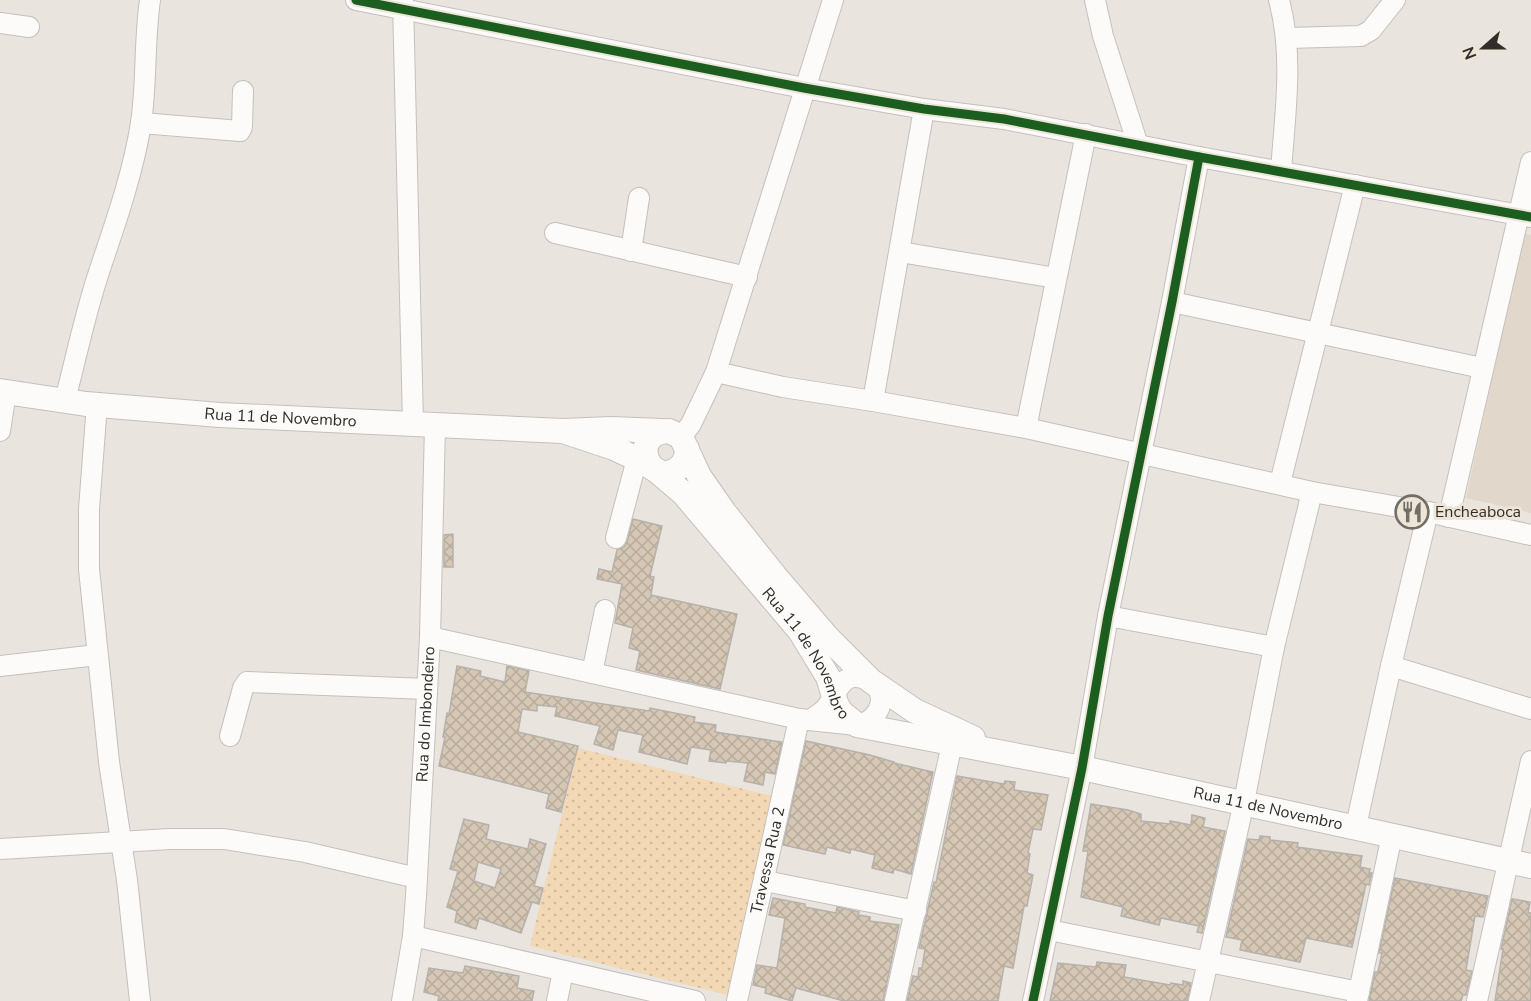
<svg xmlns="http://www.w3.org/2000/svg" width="1531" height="1001" viewBox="0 0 1531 1001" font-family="'Nunito Sans',sans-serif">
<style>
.built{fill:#e1d7ca}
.park{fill:url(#park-dots)}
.building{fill:url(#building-cross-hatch);stroke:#b5b1ac;stroke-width:1.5;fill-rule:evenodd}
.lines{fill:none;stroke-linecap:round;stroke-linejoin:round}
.minor-casing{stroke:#c5c0bc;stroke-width:22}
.major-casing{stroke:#c5c0bc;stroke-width:26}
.minor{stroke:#fcfbfa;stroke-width:20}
.major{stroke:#fcfbfa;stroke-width:24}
.cycleway-casing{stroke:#eee5d9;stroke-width:13}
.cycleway{stroke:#1b5e20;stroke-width:9}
.labels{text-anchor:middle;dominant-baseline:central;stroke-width:6;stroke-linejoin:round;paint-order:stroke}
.street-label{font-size:16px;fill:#312e29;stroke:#eee5d9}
.poi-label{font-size:16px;fill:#312e29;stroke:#eee5d9;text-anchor:start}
</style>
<defs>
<pattern id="park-dots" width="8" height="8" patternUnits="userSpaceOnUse" patternTransform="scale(1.5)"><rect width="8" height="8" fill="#f3d8b5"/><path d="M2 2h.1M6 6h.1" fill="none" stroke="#d1ba9c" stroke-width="1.8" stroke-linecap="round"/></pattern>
<pattern id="building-cross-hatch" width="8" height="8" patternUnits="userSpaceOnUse" patternTransform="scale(1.5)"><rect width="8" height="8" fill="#d5c7b3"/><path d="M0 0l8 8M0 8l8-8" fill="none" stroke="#b7ab9a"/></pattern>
</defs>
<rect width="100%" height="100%" fill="#e9e4de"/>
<polygon class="built" points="1524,233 1531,235 1531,513 1466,498"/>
<polygon class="park" points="578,748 776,797 728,995 530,946"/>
<g class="building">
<polygon points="633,519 662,526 650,576 654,577 651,595 737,614 720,689 636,670 640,651 629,648 633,628 615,623 622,584 597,579 599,569 612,572 617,550 624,547 627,542"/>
<polygon points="453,534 453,567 444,567 444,535"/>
<polygon points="457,666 481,671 480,676 505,682 507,666 529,671 525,692 649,711 650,708 695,717 694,722 716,725 715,732 782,742 775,774 765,772 763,785 744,781 748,763 727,761 726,763 709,761 711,750 691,747 687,764 639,752 643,735 618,730 613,750 594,744 600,726 555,716 557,707 537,705 537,711 522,709 518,732 578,746 561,812 546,808 549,794 439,766 445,737 443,737 447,713 449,714"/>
<polygon points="806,741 870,755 894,762 894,763 933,772 911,874 894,869 893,873 872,868 875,855 851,849 850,853 827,847 825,854 783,845"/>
<polygon points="957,776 1004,784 1005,781 1015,782 1014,790 1048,795 1041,830 1033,829 1028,853 1030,854 1027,873 1033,875 1027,906 1024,906 1013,968 1004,966 998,1001 907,1001 913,976 918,977 919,968 922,968 925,949 919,948 934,882 936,883"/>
<polygon points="1091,804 1128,810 1141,814 1141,821 1170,824 1170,821 1191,825 1192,815 1205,818 1203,827 1225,831 1202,933 1197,932 1199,926 1161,918 1159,925 1121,916 1123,907 1081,897 1088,851 1083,851"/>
<path d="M464,819L489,825L486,839L528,849L530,839L546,844L534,886L543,888L539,904L532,902L521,933L479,918L476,929L455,922L457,911L447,907L458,871L450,869ZM478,862L501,869L495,888L474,881Z"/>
<polygon points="1260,836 1270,837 1270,840 1298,843 1297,847 1362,856 1360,867 1370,869 1369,873 1372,873 1369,885 1366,884 1352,947 1306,938 1300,962 1240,950 1242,940 1226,937 1248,839 1259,840"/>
<polygon points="1395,878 1488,896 1483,917 1475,916 1466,970 1472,971 1466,995 1463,995 1461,1001 1369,1001 1375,972 1378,972 1382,953 1379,953"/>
<polygon points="773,898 805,904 805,907 836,913 837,907 859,912 858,915 870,917 870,921 899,925 883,1001 844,1001 796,988 792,1001 765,993 766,988 753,985 757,965 777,968 785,918 769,915"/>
<polygon points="1512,899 1530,902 1528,913 1531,913 1531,1001 1495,1001 1503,949 1501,949"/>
<polygon points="1097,962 1126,965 1124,977 1170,985 1171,983 1183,985 1183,981 1191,983 1187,1001 1050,1001 1058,963 1096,967"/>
<polygon points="465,966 519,976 517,988 534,991 532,1001 438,1001 439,996 424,992 429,968 463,973"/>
</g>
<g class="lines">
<g class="minor-casing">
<g id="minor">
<polyline points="356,0 804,88 924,109 1004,119 1199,157 1531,217"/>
<polyline points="403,0 413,424"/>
<polyline points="1095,0 1103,36 1138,145"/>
<path d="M1279,0C1294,56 1285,114 1281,171"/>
<polyline points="0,23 29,27"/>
<polyline points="1287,38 1361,36 1371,30 1395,0"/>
<polyline points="141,123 240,131 242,127 243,91"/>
<polyline points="555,233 747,277"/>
<polyline points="631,251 639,198"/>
<polyline points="900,252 1056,278"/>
<polyline points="1172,302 1482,368"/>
<polyline points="716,372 783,387 873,401 1026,428 1312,492 1428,512 1531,535"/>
<path d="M65,400C76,358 85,314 99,272C115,224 133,174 141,123C147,82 144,41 150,0"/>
<polyline points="873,401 924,109"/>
<polyline points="97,404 89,509 89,569 109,762 127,880 140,1001"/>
<polyline points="1026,428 1086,134"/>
<polyline points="0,431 6,392"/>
<polyline points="681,437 691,424 716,372 833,0"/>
<polyline points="1280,483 1355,185"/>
<polyline points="1449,517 1531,162"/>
<polyline points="616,538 637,459"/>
<polyline points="1108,616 1274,647"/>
<path d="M430,637L799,719L857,725C884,720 890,688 865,679C842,670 838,692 828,705C824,712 817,715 810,720"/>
<polyline points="0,666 97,655"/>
<polyline points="1391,666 1531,709"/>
<polyline points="592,673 605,610"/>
<polyline points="230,736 243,688 247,682 427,689"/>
<polyline points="1356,826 1391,666 1428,512"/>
<polyline points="0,849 170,839 224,839 305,852 417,878"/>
<polyline points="765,881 916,911"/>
<polyline points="1049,930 1359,992"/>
<polyline points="413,936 695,1001"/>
<path id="s1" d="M402,1001L413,936L416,896L430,637L435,425"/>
<polyline points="557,1001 563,971"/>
<path id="s2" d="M737,1001L799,719"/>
<polyline points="895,1001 952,744"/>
<polyline points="1033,1001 1082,768 1108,616 1172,302 1199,157"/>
<polyline points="1199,1001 1244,802 1274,647 1312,492"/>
<polyline points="1357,1001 1392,835"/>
<polyline points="1477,1001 1531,761"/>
</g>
</g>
<g class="major-casing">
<g id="major">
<path id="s3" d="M0,391L86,404L220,415L563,431L611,429L662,431"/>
<path id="s4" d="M563,431L614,448L637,459L656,470L683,493L800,631L828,677L836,703L841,712L857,725L1082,768L1531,866"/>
<path d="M687,449C687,457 685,464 677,469C649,488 627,433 669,431L681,437L699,476L724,512L775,576L828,638L871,681L915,711L973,738"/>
</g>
</g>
<use href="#minor" class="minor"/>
<use href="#major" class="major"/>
<g class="cycleway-casing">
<g id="cycleway">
<polyline points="356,0 804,88 924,109 1004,119 1199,157 1531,217"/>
<polyline points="1033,1001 1082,768 1108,616 1172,302 1199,157"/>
</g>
</g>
<use href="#cycleway" class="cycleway"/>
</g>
<defs>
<g id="restaurant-ring" transform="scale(1.725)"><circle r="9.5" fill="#eee5d9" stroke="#716e68" stroke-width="1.5"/><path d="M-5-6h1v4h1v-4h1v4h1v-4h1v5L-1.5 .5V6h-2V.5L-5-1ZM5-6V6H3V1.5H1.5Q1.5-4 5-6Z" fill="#716e68"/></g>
</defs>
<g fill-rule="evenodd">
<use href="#restaurant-ring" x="1412" y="512"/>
</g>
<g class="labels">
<g class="street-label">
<text stroke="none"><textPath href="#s3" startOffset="282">Rua 11 de Novembro</textPath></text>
<text stroke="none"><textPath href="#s4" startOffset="340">Rua 11 de Novembro</textPath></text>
<text stroke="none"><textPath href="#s1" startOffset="288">Rua do Imbondeiro</textPath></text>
<text stroke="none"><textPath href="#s4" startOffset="849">Rua 11 de Novembro</textPath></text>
<text stroke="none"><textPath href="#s2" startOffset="144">Travessa Rua 2</textPath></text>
</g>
<g class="poi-label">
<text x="1435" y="512">Encheaboca</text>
</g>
</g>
<g transform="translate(1483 48) rotate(249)" stroke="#eee5d9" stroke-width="4.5" paint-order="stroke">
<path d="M0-4.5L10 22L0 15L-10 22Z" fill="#312e29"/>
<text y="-9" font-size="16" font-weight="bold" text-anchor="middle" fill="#312e29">N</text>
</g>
</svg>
